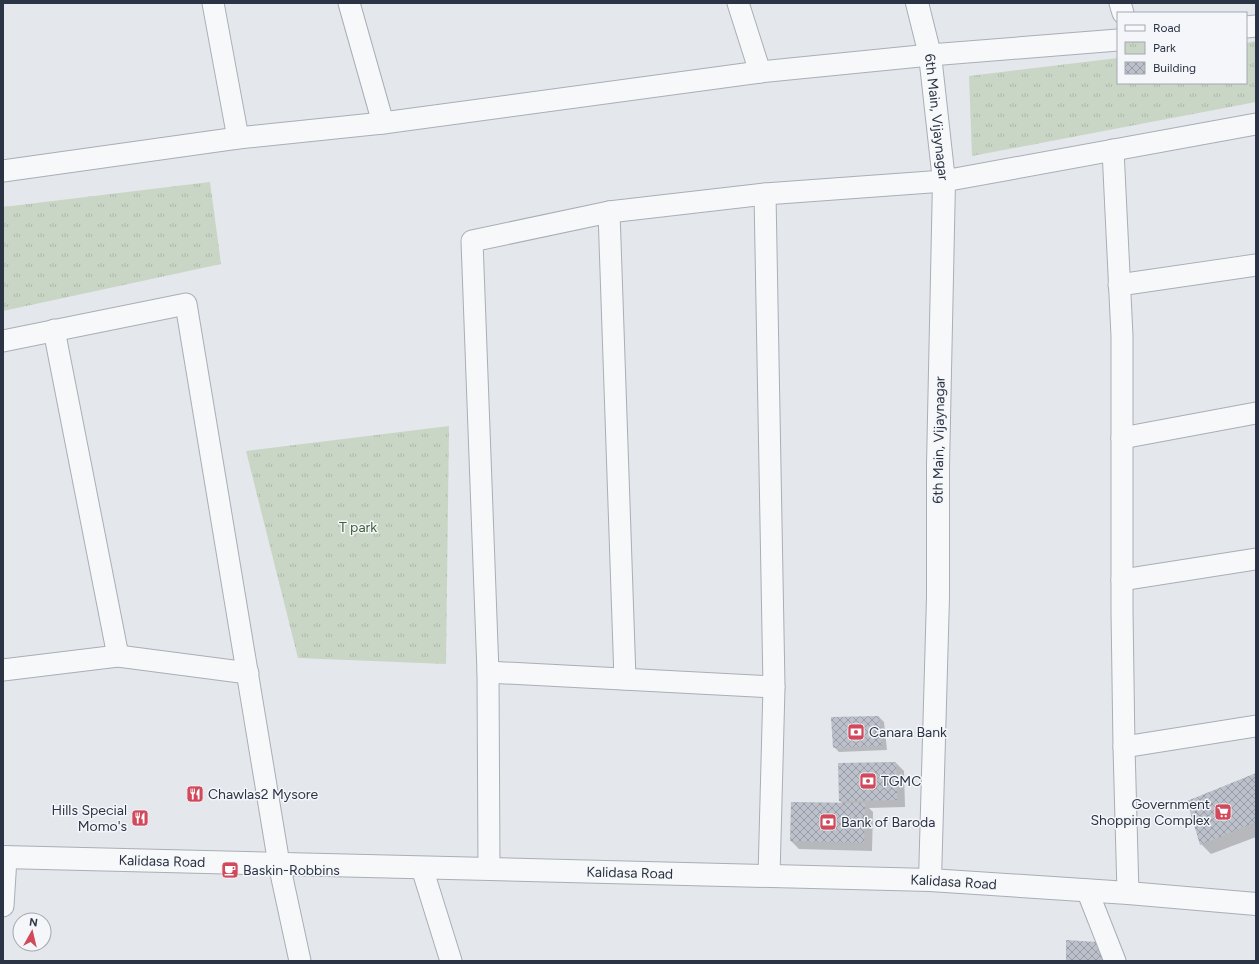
<svg xmlns="http://www.w3.org/2000/svg" width="1259" height="964" viewBox="0 0 1259 964" font-family="Figtree,sans-serif">
<style>
.park{fill:url(#park-tufts)}
.shadow{fill:#0003}
.building{fill:url(#building-cross-hatch)}
.lines{fill:none;stroke-linecap:round;stroke-linejoin:round}
.minor-casing{stroke:#a9aeb7;stroke-width:23}
.tertiary-casing{stroke:#a9aeb7;stroke-width:24}
.minor{stroke:#f7f8fa;stroke-width:21}
.tertiary{stroke:#f7f8fa;stroke-width:22}
.labels{text-anchor:middle;dominant-baseline:central;stroke-width:3;stroke-linejoin:round;paint-order:stroke}
.street-label{font-size:14px;fill:#2b3445;stroke:#f4f6f9}
.park-label{font-size:14px;fill:#3f6138;stroke:#f4f6f9}
.poi-label{font-size:14px;fill:#2b3445;stroke:#f4f6f9;text-anchor:start}
</style>
<defs>
<pattern id="park-tufts" width="24" height="20" patternUnits="userSpaceOnUse"><rect width="24" height="20" fill="#c9d6c5"/><path d="M3 7l-1-3M5 7V3M7 7l1-3M15 17l-1-3M17 17v-4M19 17l1-3" fill="none" stroke="#adb8ab"/></pattern>
<pattern id="building-cross-hatch" width="8" height="8" patternUnits="userSpaceOnUse"><rect width="8" height="8" fill="#bbc0ca"/><path d="M0 0l8 8M0 8l8-8" fill="none" stroke="#989da6"/></pattern>
</defs>
<rect width="100%" height="100%" fill="#e4e7ec"/>
<g class="park">
<polygon points="1256,41 1256,102 972,156 969,76 1118,58 1118,83 1246,83 1246,43"/>
<polygon points="210,182 221,264 3,311 3,207"/>
<polygon points="449,426 446,664 298,658 246,451"/>
</g>
<g class="shadow">
<polygon points="879,717 884,722 887,750 839,752 834,747"/>
<polygon points="896,763 904,771 905,807 869,808 873,812 872,851 799,849 791,841 843,804 840,801 839,764"/>
<polygon points="1256,774 1256,837 1211,854 1201,844"/>
</g>
<g class="building">
<polygon points="879,716 882,746 833,748 831,717"/>
<polygon points="896,762 897,800 839,801 838,763"/>
<polygon points="1256,773 1256,822 1200,845 1187,801"/>
<polygon points="791,802 865,803 864,843 790,841"/>
<polygon points="1066,940 1097,942 1103,961 1066,961"/>
</g>
<g class="lines">
<g class="minor-casing">
<g id="minor">
<polyline points="213,3 238,138"/>
<polyline points="349,3 383,123"/>
<polyline points="738,3 760,72"/>
<polyline points="1120,3 1123,13"/>
<polyline points="1246,27 1256,26"/>
<polyline points="1113,150 1122,336 1122,611 1124,747 1128,893"/>
<polyline points="3,171 238,138 383,123 760,72 930,55 1118,40"/>
<polyline points="765,194 774,687 769,876"/>
<polyline points="609,212 625,679"/>
<polyline points="1119,285 1256,265"/>
<polyline points="54,330 118,656"/>
<polyline points="3,341 186,304 279,864 300,961"/>
<polyline points="1122,438 1256,413"/>
<polyline points="1122,580 1256,559"/>
<polyline points="3,670 118,656 248,673"/>
<polyline points="488,672 774,687"/>
<polyline points="1124,747 1256,726"/>
<polyline points="422,868 451,961"/>
<polyline points="489,869 488,672 472,241 609,212 765,194 944,181 1256,124"/>
<polyline points="1087,890 1115,961"/>
<polyline points="3,906 6,858"/>
</g>
</g>
<g class="tertiary-casing">
<g id="tertiary">
<path id="s1" d="M917,3L930,55L944,181L938,466V597L930,880"/>
<path id="s2" d="M3,857L930,880L1128,893L1256,904"/>
</g>
</g>
<use href="#minor" class="minor"/>
<use href="#tertiary" class="tertiary"/>
</g>
<defs>
<g id="bank-square" transform="scale(0.9)"><rect x="-9" y="-9" width="18" height="18" rx="4" fill="#d1495b" stroke="#f4f6f9"/><path d="M-6-4H6V4H-6ZM0-2.3a2.3 2.3 0 1 0 0 4.6a2.3 2.3 0 1 0 0-4.6Z" fill="#fff"/></g>
<g id="restaurant-square" transform="scale(0.9)"><rect x="-9" y="-9" width="18" height="18" rx="4" fill="#d1495b" stroke="#f4f6f9"/><path d="M-5-6h1v4h1v-4h1v4h1v-4h1v5L-1.5 .5V6h-2V.5L-5-1ZM5-6V6H3V1.5H1.5Q1.5-4 5-6Z" fill="#fff"/></g>
<g id="supermarket-square" transform="scale(0.9)"><rect x="-9" y="-9" width="18" height="18" rx="4" fill="#d1495b" stroke="#f4f6f9"/><path d="M-6-5.5h2.5l.6 2H6L4.5 2H-2.5L-4.4-4H-6ZM-1.5 3.2a1.3 1.3 0 1 0 .1 0ZM3 3.2a1.3 1.3 0 1 0 .1 0Z" fill="#fff"/></g>
<g id="cafe-square" transform="scale(0.9)"><rect x="-9" y="-9" width="18" height="18" rx="4" fill="#d1495b" stroke="#f4f6f9"/><path d="M-5.5-4.5H6V0H3Q3 3.5 0 3.5H-2.5Q-5.5 3.5-5.5 0ZM3-3.2v2h1.7v-2ZM-6 4.5H4V6H-6Z" fill="#fff"/></g>
</defs>
<g fill-rule="evenodd">
<use href="#bank-square" x="856" y="732"/>
<use href="#bank-square" x="868" y="781"/>
<use href="#restaurant-square" x="195" y="794"/>
<use href="#supermarket-square" x="1223" y="812"/>
<use href="#restaurant-square" x="140" y="818"/>
<use href="#bank-square" x="828" y="822"/>
<use href="#cafe-square" x="230" y="870"/>
</g>
<g class="labels">
<g class="street-label">
<text stroke="none"><textPath href="#s1" startOffset="116">6th Main, Vijaynagar</textPath></text>
<text transform="translate(939 440) rotate(-89)">6th Main, Vijaynagar</text>
<text stroke="none"><textPath href="#s2" startOffset="159">Kalidasa Road</textPath></text>
<text stroke="none"><textPath href="#s2" startOffset="627">Kalidasa Road</textPath></text>
<text stroke="none"><textPath href="#s2" startOffset="951">Kalidasa Road</textPath></text>
</g>
<g class="park-label">
<text x="358" y="527">T park</text>
</g>
<g class="poi-label">
<text x="869" y="732">Canara Bank</text>
<text x="881" y="781">TGMC</text>
<text x="208" y="794">Chawlas2 Mysore</text>
<text x="1210" y="804" text-anchor="end">Government<tspan x="1210" dy="16">Shopping Complex</tspan></text>
<text x="127" y="810" text-anchor="end">Hills Special<tspan x="127" dy="16">Momo's</tspan></text>
<text x="841" y="822">Bank of Baroda</text>
<text x="243" y="870">Baskin-Robbins</text>
</g>
</g>
<rect width="1259" height="964" fill="none" stroke="#2b3445" stroke-width="8"/>
<rect x="1117" y="12" width="130" height="72" fill="#f4f6f9" stroke="#a4a8b1"/>
<rect x="1125" y="25" width="20" height="6" fill="#f7f8fa" stroke="#a4a8b1"/>
<text x="1153" y="32" font-size="12" fill="#2b3445">Road</text>
<rect x="1125" y="42" width="20" height="12" fill="url(#park-tufts)" stroke="#a4a8b1"/>
<text x="1153" y="52" font-size="12" fill="#2b3445">Park</text>
<rect x="1125" y="62" width="20" height="12" fill="url(#building-cross-hatch)" stroke="#a4a8b1"/>
<text x="1153" y="72" font-size="12" fill="#2b3445">Building</text>
<g transform="translate(32 932) rotate(8)"><circle r="19" fill="#f4f6f9" stroke="#a4a8b1"/>
<path d="M0-3L7 15L0 10L-7 15Z" fill="#d1495b"/>
<text y="-6" font-size="11" font-weight="bold" text-anchor="middle" fill="#2b3445">N</text>
</g>
</svg>
